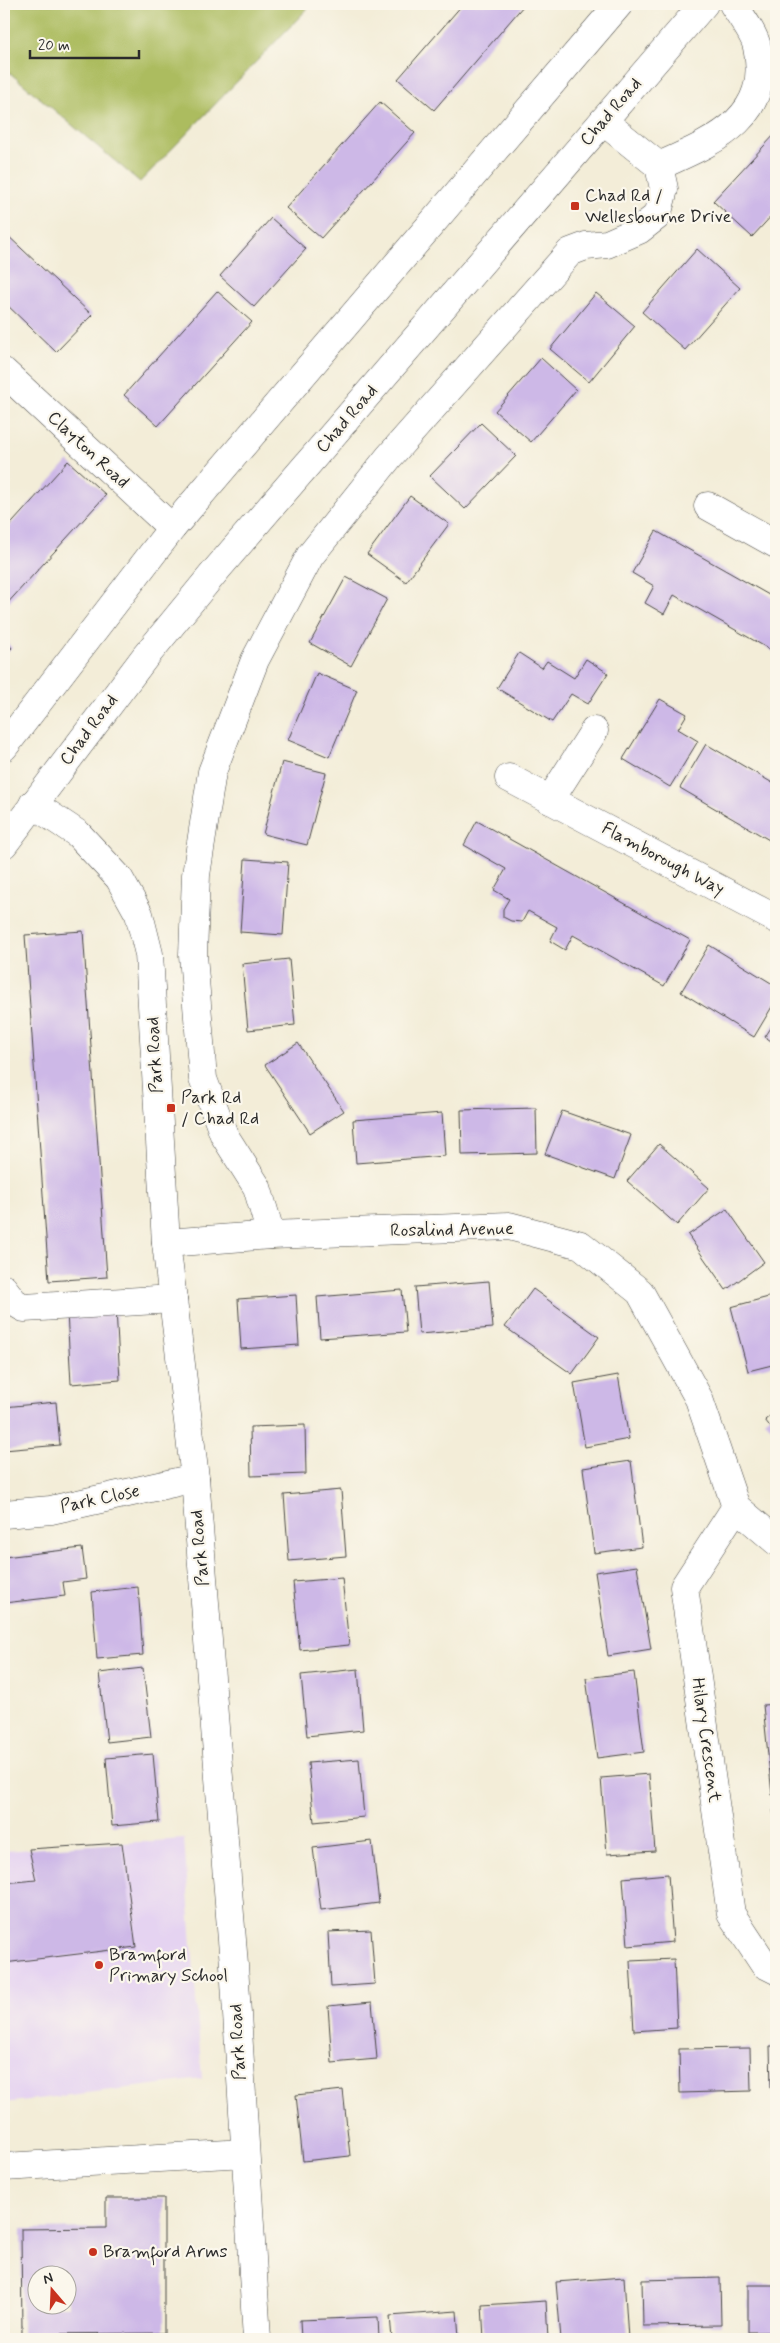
<svg xmlns="http://www.w3.org/2000/svg" width="780" height="2343" viewBox="0 0 780 2343" font-family="Mynerve,sans-serif">
<style>
.built{fill:#e5d3f1}
.green{fill:#acbc5f;stroke:#6c7445}
.building{fill:#cdb8e7;fill-rule:evenodd}
.lines{fill:none;stroke-linecap:round;stroke-linejoin:round}
.minor-casing{stroke:#494845;stroke-width:29}
.minor{stroke:#fff;stroke-width:28}
.poi-dot{fill:#c8321e;stroke:#fbf7ec;stroke-width:2}
.labels{text-anchor:middle;dominant-baseline:central;stroke-width:4.5;stroke-linejoin:round;paint-order:stroke}
.street-label{font-size:18px;fill:#2b2b2b;stroke:#fbf7ec}
.poi-label{font-size:18px;fill:#2b2b2b;stroke:#fbf7ec;text-anchor:start}
</style>
<rect width="100%" height="100%" fill="#fbf7ec"/>
<filter id="ink" filterUnits="userSpaceOnUse"><feTurbulence type="fractalNoise" baseFrequency=".02" numOctaves="2"/><feDisplacementMap in="SourceGraphic" scale="10" xChannelSelector="R" yChannelSelector="G"/><feConvolveMatrix kernelMatrix="1 2 1 2 8 2 1 2 1" color-interpolation-filters="sRGB"/></filter>
<filter id="wash" filterUnits="userSpaceOnUse"><feTurbulence type="fractalNoise" baseFrequency=".0096" numOctaves="4" result="noise"/><feDisplacementMap in="SourceGraphic" scale="20" xChannelSelector="R" yChannelSelector="G"/><feGaussianBlur stdDeviation="1.12" result="paint"/><feColorMatrix in="noise" values="0 0 0 0 0 0 0 0 0 0 0 0 0 0 0 0 0 1.4 0 .05"/><feComposite in="paint" operator="in"/></filter>
<g filter="url(#wash)">
<rect width="100%" height="100%" fill="#f3edd8"/>
<polygon class="built" points="184,1839 202,2079 4,2103 4,1851"/>
<polygon class="green" points="4,4 312,4 140,182 4,68"/>
<g id="blocks">
<g class="building">
<polygon points="463,4 524,5 434,110 398,79"/>
<polygon points="380,102 415,133 321,238 286,208"/>
<polygon points="776,133 776,211 752,237 713,201"/>
<polygon points="271,218 306,249 254,307 220,276"/>
<polygon points="4,232 92,315 56,352 4,302"/>
<polygon points="697,249 740,288 685,350 642,312"/>
<polygon points="217,291 252,322 158,426 124,395"/>
<polygon points="596,293 635,326 589,382 550,349"/>
<polygon points="541,358 576,390 531,442 495,411"/>
<polygon points="481,423 516,456 465,509 430,476"/>
<polygon points="68,461 106,495 4,607 4,532"/>
<polygon points="410,496 449,524 406,582 367,554"/>
<polygon points="656,531 776,599 776,653 674,595 664,614 645,603 654,586 632,573"/>
<polygon points="346,577 387,599 351,666 310,643"/>
<polygon points="4,639 12,648 4,656"/>
<polygon points="519,653 542,668 547,661 574,678 586,659 608,673 588,704 571,694 552,722 497,688"/>
<polygon points="317,673 357,690 329,757 288,740"/>
<polygon points="660,699 687,714 678,729 698,741 670,787 623,759"/>
<polygon points="706,744 776,785 776,844 680,788"/>
<polygon points="282,762 326,773 307,845 263,834"/>
<polygon points="477,821 690,940 664,986 573,935 565,950 550,941 557,927 528,911 522,922 511,921 503,917 503,909 509,899 494,890 506,869 464,845"/>
<polygon points="245,859 288,862 283,935 240,932"/>
<polygon points="83,931 107,1277 49,1281 25,935"/>
<polygon points="709,945 776,986 776,1000 754,1037 681,992"/>
<polygon points="289,959 295,1025 248,1030 242,964"/>
<polygon points="776,1020 776,1044 765,1037"/>
<polygon points="298,1043 344,1111 310,1133 265,1065"/>
<polygon points="536,1108 537,1153 462,1155 461,1110"/>
<polygon points="562,1111 631,1135 615,1179 545,1154"/>
<polygon points="442,1113 445,1156 356,1163 353,1120"/>
<polygon points="659,1144 709,1188 677,1225 627,1181"/>
<polygon points="727,1209 764,1262 726,1290 688,1235"/>
<polygon points="489,1281 493,1328 419,1334 415,1287"/>
<polygon points="533,1289 599,1337 572,1374 505,1327"/>
<polygon points="402,1290 406,1332 320,1338 317,1297"/>
<polygon points="296,1295 299,1345 241,1349 238,1299"/>
<polygon points="776,1295 776,1364 748,1371 731,1307"/>
<polygon points="116,1309 120,1380 71,1384 67,1312"/>
<polygon points="618,1375 629,1439 585,1447 574,1383"/>
<polygon points="56,1402 60,1445 4,1450 4,1407"/>
<polygon points="776,1411 776,1434 765,1420"/>
<polygon points="305,1425 306,1474 251,1476 250,1427"/>
<polygon points="631,1461 642,1547 594,1553 583,1468"/>
<polygon points="341,1490 346,1556 289,1561 284,1495"/>
<polygon points="82,1548 86,1579 63,1582 65,1596 4,1603 4,1557"/>
<polygon points="637,1566 651,1649 608,1656 595,1572"/>
<polygon points="342,1578 349,1645 300,1650 293,1582"/>
<polygon points="138,1587 143,1655 97,1659 92,1592"/>
<polygon points="143,1668 151,1737 107,1742 99,1673"/>
<polygon points="358,1669 363,1730 307,1736 301,1675"/>
<polygon points="634,1672 644,1752 597,1758 586,1678"/>
<polygon points="776,1704 776,1794 772,1795 763,1705"/>
<polygon points="153,1754 159,1822 112,1826 106,1758"/>
<polygon points="359,1759 364,1817 314,1822 308,1763"/>
<polygon points="649,1774 655,1851 607,1854 601,1778"/>
<polygon points="773,1810 776,1810 776,1830 775,1830"/>
<polygon points="372,1841 379,1903 321,1910 313,1848"/>
<polygon points="122,1843 136,1947 4,1963 4,1883 36,1880 29,1849"/>
<polygon points="668,1874 673,1942 628,1946 623,1878"/>
<polygon points="371,1930 375,1984 331,1987 328,1932"/>
<polygon points="674,1959 677,2028 634,2031 630,1961"/>
<polygon points="372,2002 377,2059 332,2063 328,2006"/>
<polygon points="770,2046 776,2046 776,2089 771,2089"/>
<polygon points="750,2048 751,2091 680,2093 679,2049"/>
<polygon points="343,2090 350,2156 303,2161 296,2095"/>
<path d="M106,2198H164V2333L22,2334L21,2229L106,2228ZM38,2276H68V2306H38Z"/>
<polygon points="624,2277 628,2339 561,2339 556,2282"/>
<polygon points="720,2278 721,2325 643,2326 642,2280"/>
<rect x="748" y="2285" width="28" height="47"/>
<polygon points="546,2301 548,2339 484,2339 482,2305"/>
<polygon points="457,2311 459,2339 392,2339 390,2316"/>
<polygon points="378,2317 379,2339 301,2339 300,2320"/>
</g>
</g>
</g>
<g filter="url(#ink)">
<use href="#blocks" fill-opacity="0" stroke="#494845" stroke-width="1"/>
<g class="lines">
<g class="minor-casing">
<g id="minor">
<path d="M659,166C712,142 773,119 757,47C755,35 740,15 733,4"/>
<polyline points="4,372 172,528"/>
<polyline points="708,506 776,544"/>
<polyline points="4,747 172,528 619,4"/>
<polyline points="509,778 776,919"/>
<polyline points="550,800 594,731"/>
<polyline points="33,804 78,834 119,878 139,914 149,954 166,1243 195,1478 234,1965 257,2339"/>
<polyline points="4,844 145,657 218,568 704,4"/>
<polyline points="271,1235 257,1187 224,1135 203,1079 193,955 196,875 212,772 255,660 310,556 389,457 570,252 586,246 607,244 639,230 657,216 664,189 659,166 603,121"/>
<polyline points="166,1243 271,1235 509,1226 581,1245 640,1292 699,1399 736,1507 776,1541"/>
<polyline points="4,1289 14,1302 24,1308 173,1299"/>
<polyline points="736,1507 684,1587 731,1914 764,1964 776,1970"/>
<polyline points="4,1514 51,1510 195,1478"/>
<polyline points="4,2167 245,2153"/>
</g>
</g>
<use href="#minor" class="minor"/>
</g>
</g>
<g class="poi-dot">
<rect x="570" y="201" width="10" height="10" rx="2.5"/>
<rect x="166" y="1103" width="10" height="10" rx="2.5"/>
<circle cx="99" cy="1965" r="5"/>
<circle cx="93" cy="2252" r="5"/>
</g>
<g class="labels">
<g class="street-label">
<text transform="translate(611 112) rotate(-49)">Chad Road</text>
<text transform="translate(347 419) rotate(-49)">Chad Road</text>
<text transform="translate(88 450) rotate(43)">Clayton Road</text>
<text transform="translate(89 730) rotate(-53)">Chad Road</text>
<text transform="translate(663 859) rotate(28)">Flamborough Way</text>
<text transform="translate(155 1055) rotate(-93)">Park Road</text>
<text transform="translate(452 1230) rotate(-1)">Rosalind Avenue</text>
<text transform="translate(100 1499) rotate(-12)">Park Close</text>
<text transform="translate(200 1548) rotate(-95)">Park Road</text>
<text transform="translate(706 1740) rotate(82)">Hilary Crescent</text>
<text transform="translate(238 2042) rotate(-93)">Park Road</text>
</g>
<g class="poi-label">
<text x="585" y="196">Chad Rd /<tspan x="585" dy="21">Wellesbourne Drive</tspan></text>
<text x="181" y="1098">Park Rd<tspan x="181" dy="21">/ Chad Rd</tspan></text>
<text x="109" y="1955">Bramford<tspan x="109" dy="21">Primary School</tspan></text>
<text x="103" y="2252">Bramford Arms</text>
</g>
</g>
<rect width="780" height="2343" fill="none" stroke="#fbf7ec" stroke-width="20"/>
<g transform="translate(52 2290) rotate(341)"><circle r="24" fill="#fbf7ec" stroke="#a8a59f"/>
<path d="M0-4L9 19L0 12L-9 19Z" fill="#c8321e"/>
<text y="-8" font-size="14" font-weight="bold" text-anchor="middle" fill="#2b2b2b">N</text>
</g>
<path d="M30 50v8h109v-8" fill="none" stroke="#2b2b2b" stroke-width="2.5"/>
<text x="38" y="50" font-size="15" fill="#2b2b2b" stroke="#fbf7ec" stroke-width="4" paint-order="stroke">20 m</text>
</svg>
